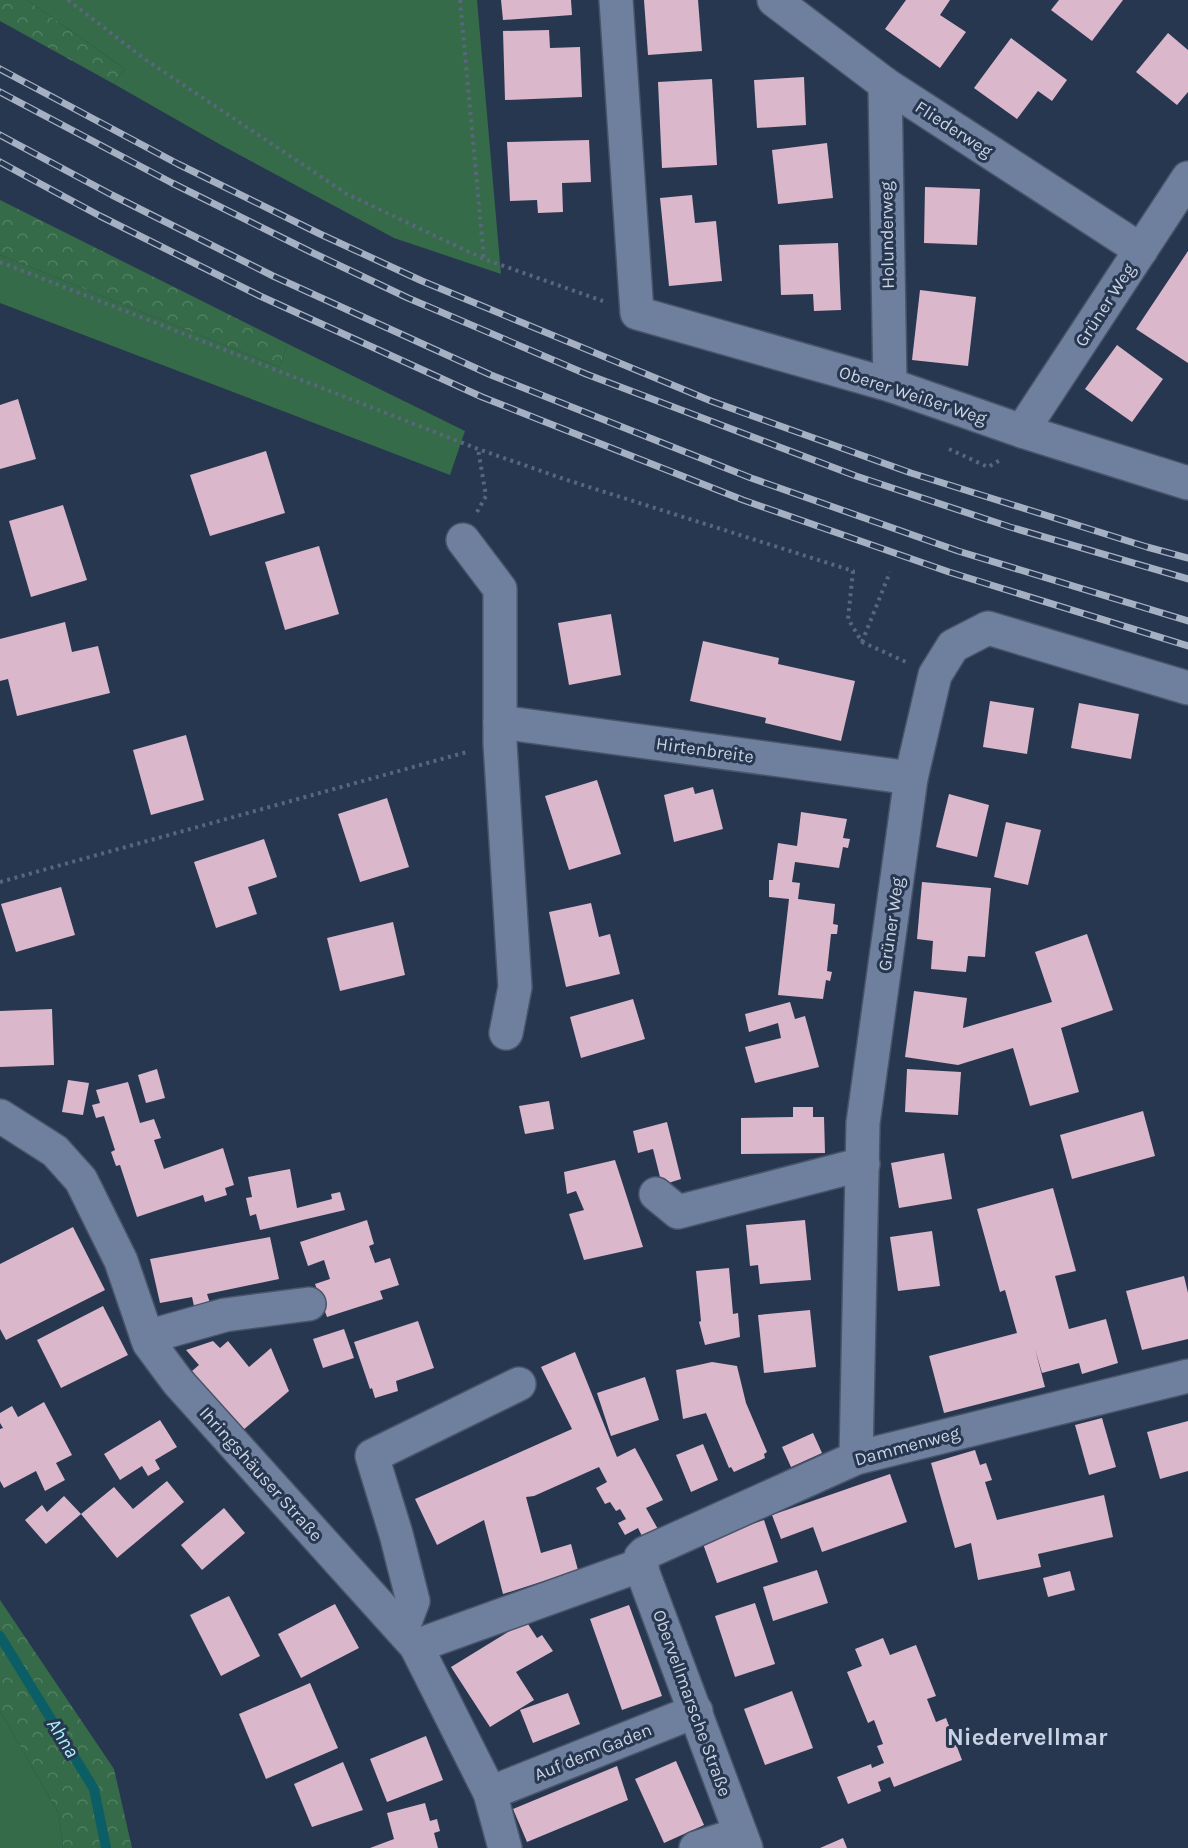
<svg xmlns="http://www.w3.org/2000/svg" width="1188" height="1848" viewBox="0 0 1188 1848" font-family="Karla,sans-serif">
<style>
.grass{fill:#356b48}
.forest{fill:url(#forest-crowns)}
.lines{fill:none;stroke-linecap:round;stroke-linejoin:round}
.stream{stroke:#0b5e65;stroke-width:10}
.building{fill:#dbb7cb}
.minor-casing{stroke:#48546a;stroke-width:36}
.path{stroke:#59667d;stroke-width:4;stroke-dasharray:3 4.5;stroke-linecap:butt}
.minor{stroke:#6f809e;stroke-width:33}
.rail-casing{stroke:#a5b0c3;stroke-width:7}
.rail{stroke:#283750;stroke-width:4.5;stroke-dasharray:14;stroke-linecap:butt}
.labels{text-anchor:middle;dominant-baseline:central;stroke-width:6;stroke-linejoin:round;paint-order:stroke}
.street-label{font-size:18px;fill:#cad3e4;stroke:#283750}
.water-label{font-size:20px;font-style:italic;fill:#aaf2fa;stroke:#283750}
.district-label{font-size:24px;font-weight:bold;fill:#cad3e4;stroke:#283750}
</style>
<defs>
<pattern id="forest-crowns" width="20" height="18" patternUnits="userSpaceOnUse" patternTransform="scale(1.5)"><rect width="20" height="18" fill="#356b48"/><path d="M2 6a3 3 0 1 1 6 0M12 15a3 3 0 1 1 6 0" fill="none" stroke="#517f62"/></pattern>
</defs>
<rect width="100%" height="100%" fill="#283750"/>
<g class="grass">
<polygon points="27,0 477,0 501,274 394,238 221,145 114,84 125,69"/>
<polygon points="0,255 279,367 288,344 465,431 450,475 0,303"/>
<polygon points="0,1711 59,1814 63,1848 0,1848"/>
</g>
<g class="forest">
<polygon points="0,0 27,0 125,69 114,84 0,21"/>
<polygon points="0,200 288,344 279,367 0,255"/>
<polygon points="0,1600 114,1769 132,1848 63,1848 59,1814 0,1711"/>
</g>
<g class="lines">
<polyline class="stream" points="0,1636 94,1789 106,1848"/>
</g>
<g class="building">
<polygon points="501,0 571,0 572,15 503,20"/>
<polygon points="644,0 698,0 702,51 648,55"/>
<polygon points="906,0 950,0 940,15 966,32 940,68 885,29"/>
<polygon points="1059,0 1123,0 1092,41 1051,10"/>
<polygon points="549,30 550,48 580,47 582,97 505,100 503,31"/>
<polygon points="1168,33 1188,50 1188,92 1177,105 1136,72"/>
<polygon points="1011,38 1067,80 1052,101 1038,91 1017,119 974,88"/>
<polygon points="804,77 806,125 757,128 754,80"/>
<polygon points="712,79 717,165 662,168 658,82"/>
<polygon points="589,140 591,182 562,183 563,212 538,213 537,200 510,201 507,142"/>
<polygon points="827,143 833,198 778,204 772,150"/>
<polygon points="925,187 980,189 977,245 924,243"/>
<polygon points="692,195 695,223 716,221 722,281 669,286 660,198"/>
<polygon points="838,243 841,310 814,311 813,294 781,295 779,245"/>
<polygon points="1188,251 1188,363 1136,329"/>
<polygon points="920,290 976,297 968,366 912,360"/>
<polygon points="1117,345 1163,379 1132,422 1085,389"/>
<polygon points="18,399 36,459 0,469 0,405"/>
<polygon points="266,451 285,513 210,536 190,475"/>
<polygon points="63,505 87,580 31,597 9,521"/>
<polygon points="319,546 339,614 285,630 265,562"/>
<polygon points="611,614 621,675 569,685 558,623"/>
<polygon points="65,622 72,652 98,646 110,693 17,716 8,679 0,681 0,639"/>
<polygon points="703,641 779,658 778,664 855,681 841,741 765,723 766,718 690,701"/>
<polygon points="990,701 1034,708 1027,754 983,747"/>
<polygon points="1079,703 1139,714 1131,759 1071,748"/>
<polygon points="186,735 204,800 151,815 133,750"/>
<polygon points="597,780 621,854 569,870 545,796"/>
<polygon points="693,787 695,794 713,789 723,829 674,842 664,795"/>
<polygon points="949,794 989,805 977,857 936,847"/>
<polygon points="387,798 409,867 360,882 338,814"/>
<polygon points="801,812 847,819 843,838 850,839 848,848 843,847 839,868 795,862 792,882 800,883 798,899 835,904 833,924 838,925 837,934 831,934 827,971 832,972 830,981 826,980 823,999 778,995 789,899 769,897 769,880 773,880 778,843 797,846"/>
<polygon points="1006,822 1041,830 1028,885 994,877"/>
<polygon points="264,839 277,877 248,887 257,914 216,928 194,862"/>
<polygon points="922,882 991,888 985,957 968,956 966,972 931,969 933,941 917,939"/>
<polygon points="61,887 75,935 16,952 1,904"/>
<polygon points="591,903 599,937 610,934 620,974 566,987 549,912"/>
<polygon points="393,922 405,975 340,991 327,938"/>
<polygon points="1087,934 1113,1010 1061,1028 1079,1092 1030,1106 1013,1048 958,1065 905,1057 914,991 967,998 963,1028 1052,1002 1035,952"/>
<polygon points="633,999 645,1039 581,1058 570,1017"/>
<polygon points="790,1002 795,1019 805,1016 819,1067 755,1083 745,1047 781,1038 778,1023 749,1032 745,1014"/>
<polygon points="52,1009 54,1065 0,1067 0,1011"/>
<polygon points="157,1069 165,1098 146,1103 138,1075"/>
<polygon points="907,1069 961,1072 958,1115 905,1112"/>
<polygon points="68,1080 89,1083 83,1115 62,1112"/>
<polygon points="128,1082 140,1123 154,1119 161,1138 154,1140 164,1169 223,1148 234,1185 225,1188 227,1195 205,1202 203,1195 137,1217 120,1165 116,1166 111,1152 115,1150 104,1116 96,1118 92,1105 100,1103 96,1090"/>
<polygon points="549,1101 554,1129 525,1134 519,1106"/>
<polygon points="793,1107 813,1107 813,1117 824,1117 825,1153 741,1154 741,1118 793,1117"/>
<polygon points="1143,1111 1155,1156 1072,1179 1060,1135"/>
<polygon points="667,1122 681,1179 662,1185 653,1149 638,1153 633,1131"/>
<polygon points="944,1153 952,1199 899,1208 891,1163"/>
<polygon points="615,1160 643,1247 584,1260 569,1214 584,1210 576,1191 567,1194 564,1172"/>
<polygon points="290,1169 297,1208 332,1199 331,1194 340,1192 345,1210 260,1230 256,1214 250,1216 246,1198 252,1197 248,1177"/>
<polygon points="1053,1188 1076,1271 1055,1276 1069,1329 1106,1319 1118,1363 1082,1374 1079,1363 1042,1373 1035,1349 1045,1387 944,1413 929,1356 1017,1333 1005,1290 1000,1292 977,1209"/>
<polygon points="367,1220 374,1244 369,1246 375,1263 390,1258 399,1285 380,1291 383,1299 327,1317 315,1284 330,1279 324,1260 308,1266 300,1242"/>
<polygon points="805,1220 811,1280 760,1284 758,1265 750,1266 746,1225"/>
<polygon points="73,1227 105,1290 6,1340 0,1329 0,1264"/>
<polygon points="932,1231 940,1286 898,1291 890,1237"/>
<polygon points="270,1237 279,1279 207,1294 210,1303 194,1306 192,1297 160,1303 150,1259"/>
<polygon points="729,1268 733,1314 738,1313 740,1337 705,1345 699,1322 701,1321 696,1271"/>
<polygon points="1184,1276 1188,1293 1188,1339 1142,1350 1126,1291"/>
<polygon points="103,1306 128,1355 61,1388 37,1340"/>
<polygon points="810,1310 816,1367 764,1373 758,1315"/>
<polygon points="418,1321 434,1368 396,1381 398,1391 375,1398 372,1388 370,1389 354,1342"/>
<polygon points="344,1329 354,1358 323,1368 313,1339"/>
<polygon points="213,1341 220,1348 228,1341 249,1367 271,1348 289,1391 242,1431 192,1371 199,1365 186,1350"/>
<polygon points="575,1352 617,1457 635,1448 663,1500 646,1508 659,1531 644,1540 638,1528 625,1535 618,1523 626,1519 620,1509 616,1511 610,1502 605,1504 596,1488 607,1482 599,1467 534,1496 526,1497 541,1553 571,1544 578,1570 503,1594 484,1520 437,1545 415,1499 572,1429 541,1367"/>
<polygon points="712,1362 737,1366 746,1403 767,1452 764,1454 765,1458 734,1472 731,1467 729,1468 706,1413 683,1419 676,1370"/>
<polygon points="645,1377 659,1420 611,1436 597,1393"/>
<polygon points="44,1402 72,1455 56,1463 65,1480 45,1491 36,1471 4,1488 0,1481 0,1429 3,1428 0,1423 0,1413 12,1406 18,1417"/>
<polygon points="1102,1418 1116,1467 1089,1475 1075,1425"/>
<polygon points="160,1420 177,1447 155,1460 160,1469 148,1476 142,1466 120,1480 104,1454"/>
<polygon points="1188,1421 1188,1471 1160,1479 1147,1432"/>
<polygon points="813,1433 822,1453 791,1467 782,1447"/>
<polygon points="703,1444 718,1480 691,1492 676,1455"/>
<polygon points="975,1450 980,1465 986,1463 992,1480 985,1482 997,1520 1104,1495 1113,1537 1038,1554 1041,1567 978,1580 971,1543 955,1548 931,1463"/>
<polygon points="890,1474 907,1522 822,1552 813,1527 781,1539 772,1515"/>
<polygon points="167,1481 184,1502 117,1558 81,1514 46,1544 25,1520 42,1505 47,1512 64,1496 81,1514 114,1487 133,1509"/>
<polygon points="224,1508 245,1533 202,1570 181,1545"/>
<polygon points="764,1520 778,1562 717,1583 702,1541"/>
<polygon points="817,1570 828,1603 773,1621 763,1587"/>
<polygon points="1070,1571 1075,1590 1048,1597 1043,1578"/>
<polygon points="229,1596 260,1656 221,1676 190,1615"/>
<polygon points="755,1603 775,1664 735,1677 715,1616"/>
<polygon points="335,1604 359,1648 301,1678 278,1634"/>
<polygon points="629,1605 662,1696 622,1710 590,1619"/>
<polygon points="526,1621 537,1638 542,1635 553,1651 516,1672 534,1700 490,1727 451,1667"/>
<polygon points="883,1638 890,1655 916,1645 936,1696 927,1699 936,1722 946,1718 962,1760 894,1787 890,1777 878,1782 881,1791 848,1804 837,1777 871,1764 872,1768 884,1763 877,1746 883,1744 874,1720 868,1723 847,1672 862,1666 855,1649"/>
<polygon points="310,1683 338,1748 266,1779 239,1714"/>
<polygon points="792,1691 813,1748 765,1765 744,1709"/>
<polygon points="568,1693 580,1724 533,1743 520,1710"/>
<polygon points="426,1736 443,1780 387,1802 370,1759"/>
<polygon points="676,1761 704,1825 664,1843 635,1779"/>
<polygon points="343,1762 363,1810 312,1827 294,1784"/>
<polygon points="617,1766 628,1800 527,1842 513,1809"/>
<polygon points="425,1803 430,1821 437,1819 440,1831 434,1833 438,1848 370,1848 394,1839 387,1813"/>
<polygon points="843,1838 847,1848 820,1848"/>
</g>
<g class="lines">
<g class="minor-casing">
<g id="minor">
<polyline points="616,0 637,313 890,385 1022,431 1188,483"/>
<polyline points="774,0 885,84 1141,250"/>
<polyline points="885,84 890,385"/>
<polyline points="1022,431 1188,178"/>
<polyline points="463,540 500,589 500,743 515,987 506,1033"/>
<polyline points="500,722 911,778"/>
<polyline points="0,1116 55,1151 81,1180 121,1261 149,1343 178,1382 416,1646 490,1793 505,1848"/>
<polyline points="656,1194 678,1212 863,1164"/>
<polyline points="147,1337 225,1315 309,1304"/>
<polyline points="856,1458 863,1123 911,778 935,675 953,646 988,628 1188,688"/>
<polyline points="402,1630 413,1601 396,1534 372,1456 519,1384"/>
<polyline points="416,1646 641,1565"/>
<polyline points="490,1793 696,1711"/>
<polyline points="696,1848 740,1834"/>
<polyline points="746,1848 643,1573 641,1557 645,1553 856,1458 1188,1376"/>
</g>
</g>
<g class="path">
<polyline points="68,0 146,60 347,194 484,259 603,301"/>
<polyline points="460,0 484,259"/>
<polyline points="0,262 478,449 567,480 853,571 848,619 862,642 906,662"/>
<polyline points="949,449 988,467 1002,459"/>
<polyline points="477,512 486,496 478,449"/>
<polyline points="862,642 890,572"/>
<polyline points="0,882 467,752"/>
</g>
<use href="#minor" class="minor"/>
<g class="rail-casing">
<g id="rail">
<polyline points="0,69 178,164 320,234 422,281 711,401 911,473 1147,547 1188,558"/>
<polyline points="0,92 172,183 311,252 408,298 586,374 856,476 1010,527 1188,579"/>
<polyline points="0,135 112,195 273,276 491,375 751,478 958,551 1188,621"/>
<polyline points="0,162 100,216 260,296 482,397 743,500 949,572 1188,646"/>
</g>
</g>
<use href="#rail" class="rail"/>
</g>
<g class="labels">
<g class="street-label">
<text transform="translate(954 129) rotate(33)">Fliederweg</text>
<text transform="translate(887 235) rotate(-91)">Holunderweg</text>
<text transform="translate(1105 305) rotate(-57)">Grüner Weg</text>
<text transform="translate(913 395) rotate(18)">Oberer Weißer Weg</text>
<text transform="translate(705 750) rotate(8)">Hirtenbreite</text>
<text transform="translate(891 924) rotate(-82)">Grüner Weg</text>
<text transform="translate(907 1446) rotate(-15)">Dammenweg</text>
<text transform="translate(261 1474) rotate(48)">Ihringshäuser Straße</text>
<text transform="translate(692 1703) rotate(70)">Obervellmarsche Straße</text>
<text transform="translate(593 1752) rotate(-22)">Auf dem Gaden</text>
</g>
<g class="water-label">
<text transform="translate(63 1738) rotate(58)">Ahna</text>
</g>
<g class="district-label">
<text x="1027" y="1737">Niedervellmar</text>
</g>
</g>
</svg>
